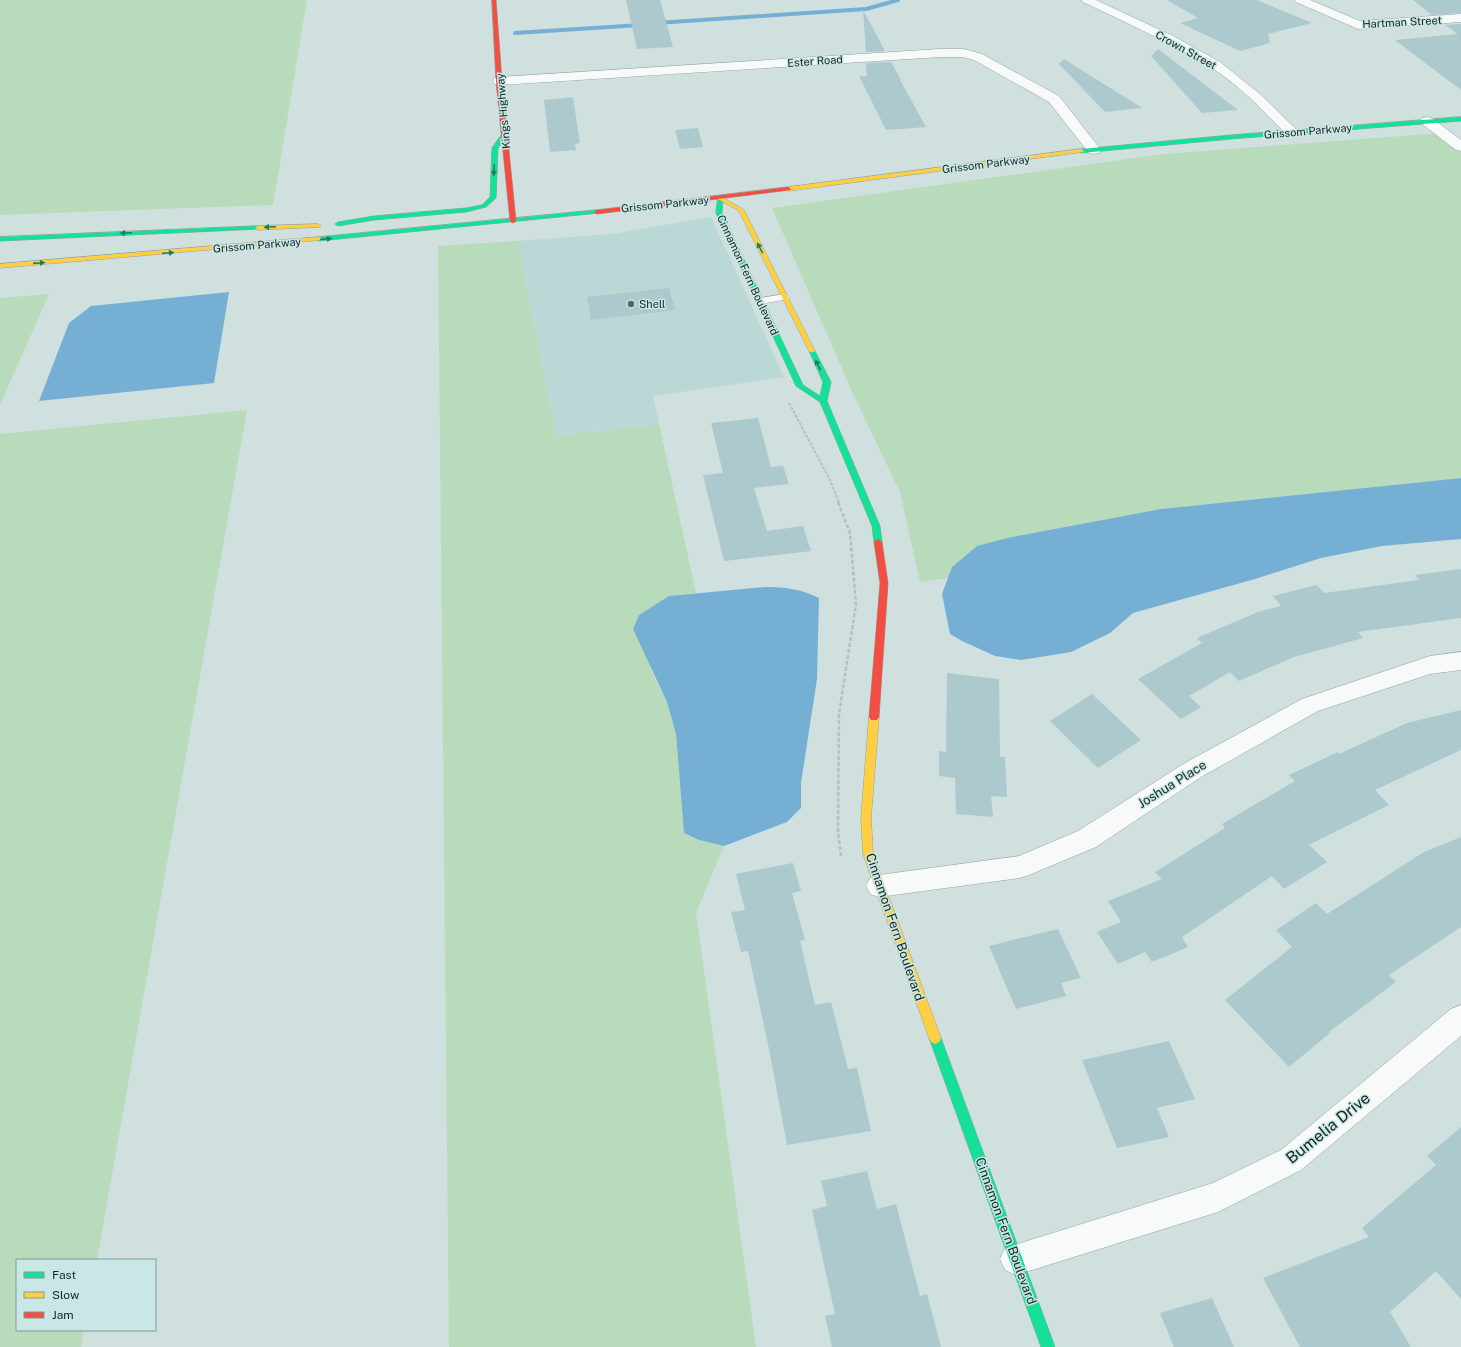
<svg xmlns="http://www.w3.org/2000/svg" width="1461" height="1347" viewBox="0 0 1461 1347" font-family="'Public Sans',sans-serif">
<style>
.built{fill:#bad8d6}
.green{fill:#b8dcbb}
.water{fill:#75b0d4}
.lines{fill:none;stroke-linecap:round;stroke-linejoin:round}
.stream{stroke:#75b0d4;stroke-width:4}
.building{fill:#acc9ce}
.lane-casing{stroke:#94a1a0;stroke-width:1}
.street-casing{stroke:#94a1a0;stroke-width:1}
.fast-casing{stroke:#94a1a0;stroke-width:1}
.slow-casing{stroke:#94a1a0;stroke-width:1}
.jam-casing{stroke:#94a1a0;stroke-width:1}
.path-far1{stroke:#b9bfbe;stroke-width:2;stroke-dasharray:3 1.5;stroke-linecap:butt}
.path{stroke:#b9bfbe;stroke-width:2.5;stroke-dasharray:4 2;stroke-linecap:butt}
.lane{fill:#f8fafa;fill-rule:evenodd}
.street{fill:#f8fafa;fill-rule:evenodd}
.fast{fill:#16e098;fill-rule:evenodd}
.slow{fill:#ffcf43;fill-rule:evenodd}
.jam{fill:#f24e42;fill-rule:evenodd}
.oneway{fill:#17825e}
.poi-dot{fill:#586665;stroke:#c8e7e5;stroke-width:1.5}
.labels{text-anchor:middle;dominant-baseline:central;stroke-width:3;stroke-linejoin:round;paint-order:stroke}
.far-street-label{font-size:11px;fill:#182423;stroke:#c8e7e5}
.far-poi-label{font-size:11px;fill:#182423;stroke:#c8e7e5;text-anchor:start}
.street-label{font-size:13px;fill:#182423;stroke:#c8e7e5}
.near-street-label{font-size:16px;fill:#182423;stroke:#c8e7e5}
</style>
<rect width="100%" height="100%" fill="#cfe0df"/>
<polygon class="built" points="711,217 784,377 653,396 659,424 556,436 517,241 612,234"/>
<g class="green">
<polygon points="0,0 307,0 273,205 0,215"/>
<polygon points="1441,133 1461,148 1461,478 1161,509 1007,538 977,546 952,567 948,578 920,582 900,492 854,396 772,208 1164,154"/>
<polygon points="517,241 556,436 659,424 696,593 669,596 650,668 667,702 676,734 684,833 699,840 724,846 696,913 756,1347 449,1347 438,246"/>
<polygon points="49,294 0,405 0,298"/>
<polygon points="247,410 97,1260 17,1260 17,1330 84,1330 81,1347 0,1347 0,434"/>
</g>
<g class="water">
<polygon points="229,292 214,383 39,401 69,323 91,306"/>
<polygon points="1461,478 1461,539 1382,546 1321,558 1255,579 1133,613 1110,633 1071,652 1021,660 995,656 962,641 950,634 942,594 952,567 977,546 1007,538 1161,509"/>
<path d="M765,587C785,587 801,589 819,598L817,679L801,783V808L787,822L724,846L699,840L684,833L676,734L667,702L633,629L639,615L669,596Z"/>
</g>
<g class="lines">
<g class="stream">
<polyline points="657,23 866,9 898,0"/>
<polyline points="515,33 641,25"/>
</g>
</g>
<g class="building">
<polygon points="626,0 660,0 673,47 637,49"/>
<polygon points="1167,0 1257,0 1312,23 1268,34 1270,43 1240,51 1180,23 1198,18"/>
<polygon points="1413,0 1461,0 1461,13 1432,15"/>
<polygon points="863,10 885,51 866,52"/>
<polygon points="1461,24 1461,90 1395,40 1458,34 1445,25"/>
<polygon points="1158,49 1238,110 1202,113 1151,56"/>
<polygon points="1064,59 1142,108 1105,112 1059,64"/>
<polygon points="891,62 901,80 900,80 926,127 886,130 859,76 867,76 866,63"/>
<polygon points="573,97 580,143 575,144 576,150 550,152 544,100"/>
<polygon points="698,128 703,147 680,149 675,130"/>
<polygon points="669,288 675,310 591,320 587,297"/>
<polygon points="758,418 771,467 783,466 789,484 754,488 767,531 803,526 811,551 724,561 703,475 723,473 711,423"/>
<polygon points="1461,569 1461,618 1358,632 1363,638 1294,657 1239,681 1230,672 1189,696 1201,707 1181,719 1138,679 1202,643 1197,638 1258,612 1281,606 1273,596 1317,585 1324,593 1419,580 1415,575"/>
<polygon points="947,673 999,679 1000,757 1005,757 1007,797 991,796 993,817 956,814 955,778 939,776 939,751 946,752"/>
<polygon points="1092,694 1141,740 1098,768 1050,721"/>
<polygon points="1461,710 1461,750 1375,790 1389,805 1309,845 1327,862 1284,889 1272,876 1182,937 1188,947 1152,962 1145,952 1118,964 1097,932 1121,922 1108,901 1162,879 1155,872 1225,828 1222,824 1295,781 1289,775 1338,752 1339,754 1407,723"/>
<polygon points="1461,837 1461,927 1389,975 1396,982 1329,1032 1330,1033 1289,1067 1225,1000 1292,947 1276,930 1316,903 1327,914 1424,852"/>
<polygon points="793,863 801,891 792,893 805,940 800,941 815,1005 831,1002 848,1069 857,1068 871,1131 787,1145 769,1049 748,951 741,952 731,912 745,910 736,874"/>
<polygon points="1058,929 1081,978 1061,983 1066,996 1016,1009 989,946"/>
<polygon points="1169,1041 1195,1099 1157,1108 1169,1137 1117,1148 1082,1060"/>
<polygon points="1461,1127 1461,1299 1436,1271 1390,1312 1411,1347 1300,1347 1263,1278 1369,1237 1362,1228 1436,1165 1427,1156"/>
<polygon points="867,1171 877,1209 896,1204 920,1296 927,1294 941,1347 832,1347 825,1316 835,1314 812,1210 827,1206 821,1181"/>
<polygon points="1212,1298 1234,1347 1174,1347 1160,1313"/>
</g>
<g class="lines">
<g class="lane-casing">
<polygon id="lane" points="785,294 788,295 789,297 788,299 760,304 756,301 760,298"/>
</g>
<g class="street-casing">
<g id="street">
<path d="M1081,0H1096L1173,36L1220,62L1260,94L1299,132L1297,135H1287C1264,111 1240,86 1212,68C1171,42 1126,23 1083,2Z"/>
<polygon points="1294,0 1310,0 1360,21 1461,14 1461,22 1358,29 1296,2"/>
<polygon points="940,49 964,49 982,54 1059,96 1101,150 1099,153 1094,154 1089,153 1049,102 974,60 963,57 940,57 499,85 494,84 493,81 494,78 499,77"/>
<polygon points="1427,117 1432,118 1461,140 1461,151 1456,150 1422,124 1420,121 1422,118"/>
<polygon points="1461,652 1461,670 1430,674 1318,711 1201,777 1096,847 1029,875 1020,878 879,897 870,894 866,886 870,878 879,875 1019,856 1078,831 1185,763 1302,699 1430,656"/>
<polygon points="1461,1005 1461,1036 1301,1170 1218,1212 1016,1275 1005,1270 1000,1259 1005,1248 1213,1183 1281,1150 1451,1009"/>
</g>
</g>
<g class="fast-casing">
<g id="fast">
<polygon points="1461,117 1461,121 1231,139 1081,153 1078,151 1081,149 1231,135"/>
<polygon points="503,133 508,134 498,148 496,198 486,207 466,212 374,220 338,226 335,224 338,222 374,216 466,208 482,205 490,197 492,148"/>
<polygon points="718,197 723,198 722,213 803,385 820,396 823,382 809,351 812,349 815,351 831,382 827,401 880,526 882,542 881,544 875,544 874,542 872,526 820,402 796,386 716,213"/>
<polygon points="597,210 600,212 599,213 319,241 316,239 319,237"/>
<polygon points="258,226 261,228 260,229 0,241 0,237"/>
<polygon points="935,1032 939,1034 941,1038 1055,1347 1041,1347 929,1038 931,1034"/>
</g>
</g>
<g class="slow-casing">
<g id="slow">
<polygon points="1081,149 1084,151 1083,152 788,191 785,189 788,187"/>
<polygon points="718,197 722,197 744,210 815,351 814,352 810,352 809,351 739,211 718,199"/>
<polygon points="318,224 320,225 320,227 258,230 255,228 258,226"/>
<polygon points="319,237 321,238 321,240 0,268 0,264"/>
<polygon points="874,713 877,714 879,717 871,818 873,854 941,1038 939,1042 935,1044 931,1042 929,1038 863,854 861,818 869,717 871,714"/>
</g>
</g>
<g class="jam-casing">
<g id="jam">
<polygon points="492,0 496,0 502,81 516,221 513,223 510,221 496,81"/>
<polygon points="788,187 791,189 790,190 597,214 594,212 597,210"/>
<polygon points="878,539 882,542 888,583 879,717 877,720 871,720 869,717 880,583 874,542"/>
</g>
</g>
<polyline class="path-far1" points="789,403 830,480 839,503"/>
<polyline class="path" points="838,502 850,533 856,604 839,714 838,832 841,856"/>
<use href="#lane" class="lane"/>
<use href="#street" class="street"/>
<use href="#fast" class="fast"/>
<use href="#slow" class="slow"/>
<use href="#jam" class="jam"/>
</g>
<defs><path id="oneway-solid" d="M-6-.8H1V-3.2L6.5 0L1 3.2V.8H-6Z"/></defs>
<g class="oneway">
<use href="#oneway-solid" transform="translate(494 170) rotate(92)"/>
<use href="#oneway-solid" transform="translate(270 227) rotate(178)"/>
<use href="#oneway-solid" transform="translate(126 233) rotate(178)"/>
<use href="#oneway-solid" transform="translate(326 239) rotate(-5)"/>
<use href="#oneway-solid" transform="translate(760 248) rotate(-117)"/>
<use href="#oneway-solid" transform="translate(168 253) rotate(-4)"/>
<use href="#oneway-solid" transform="translate(39 263) rotate(-4)"/>
<use href="#oneway-solid" transform="translate(818 365) rotate(-116)"/>
</g>
<circle class="poi-dot" cx="631" cy="304" r="4"/>
<g class="labels">
<g class="far-street-label">
<text transform="translate(1402 22) rotate(-3)">Hartman Street</text>
<text transform="translate(1186 50) rotate(29)">Crown Street</text>
<text transform="translate(815 61) rotate(-4)">Ester Road</text>
<text transform="translate(503 111) rotate(-95)">Kings Highway</text>
<text transform="translate(1308 131) rotate(-5)">Grissom Parkway</text>
<text transform="translate(986 164) rotate(-7)">Grissom Parkway</text>
<text transform="translate(665 204) rotate(-6)">Grissom Parkway</text>
<text transform="translate(257 245) rotate(-5)">Grissom Parkway</text>
<text transform="translate(748 275) rotate(65)">Cinnamon Fern Boulevard</text>
</g>
<g class="far-poi-label">
<text x="639" y="304">Shell</text>
</g>
<g class="street-label">
<text transform="translate(1172 784) rotate(-32)">Joshua Place</text>
<text transform="translate(895 927) rotate(71)">Cinnamon Fern Boulevard</text>
<text transform="translate(1006 1231) rotate(70)">Cinnamon Fern Boulevard</text>
</g>
<g class="near-street-label">
<text transform="translate(1328 1128) rotate(-39)">Bumelia Drive</text>
</g>
</g>
<rect x="16" y="1259" width="140" height="72" fill="#c8e7e5" stroke="#829997"/>
<rect x="24" y="1272" width="20" height="6" fill="#16e098" stroke="#829997"/>
<text x="52" y="1279" font-size="12" fill="#182423">Fast</text>
<rect x="24" y="1292" width="20" height="6" fill="#ffcf43" stroke="#829997"/>
<text x="52" y="1299" font-size="12" fill="#182423">Slow</text>
<rect x="24" y="1312" width="20" height="6" fill="#f24e42" stroke="#829997"/>
<text x="52" y="1319" font-size="12" fill="#182423">Jam</text>
</svg>
